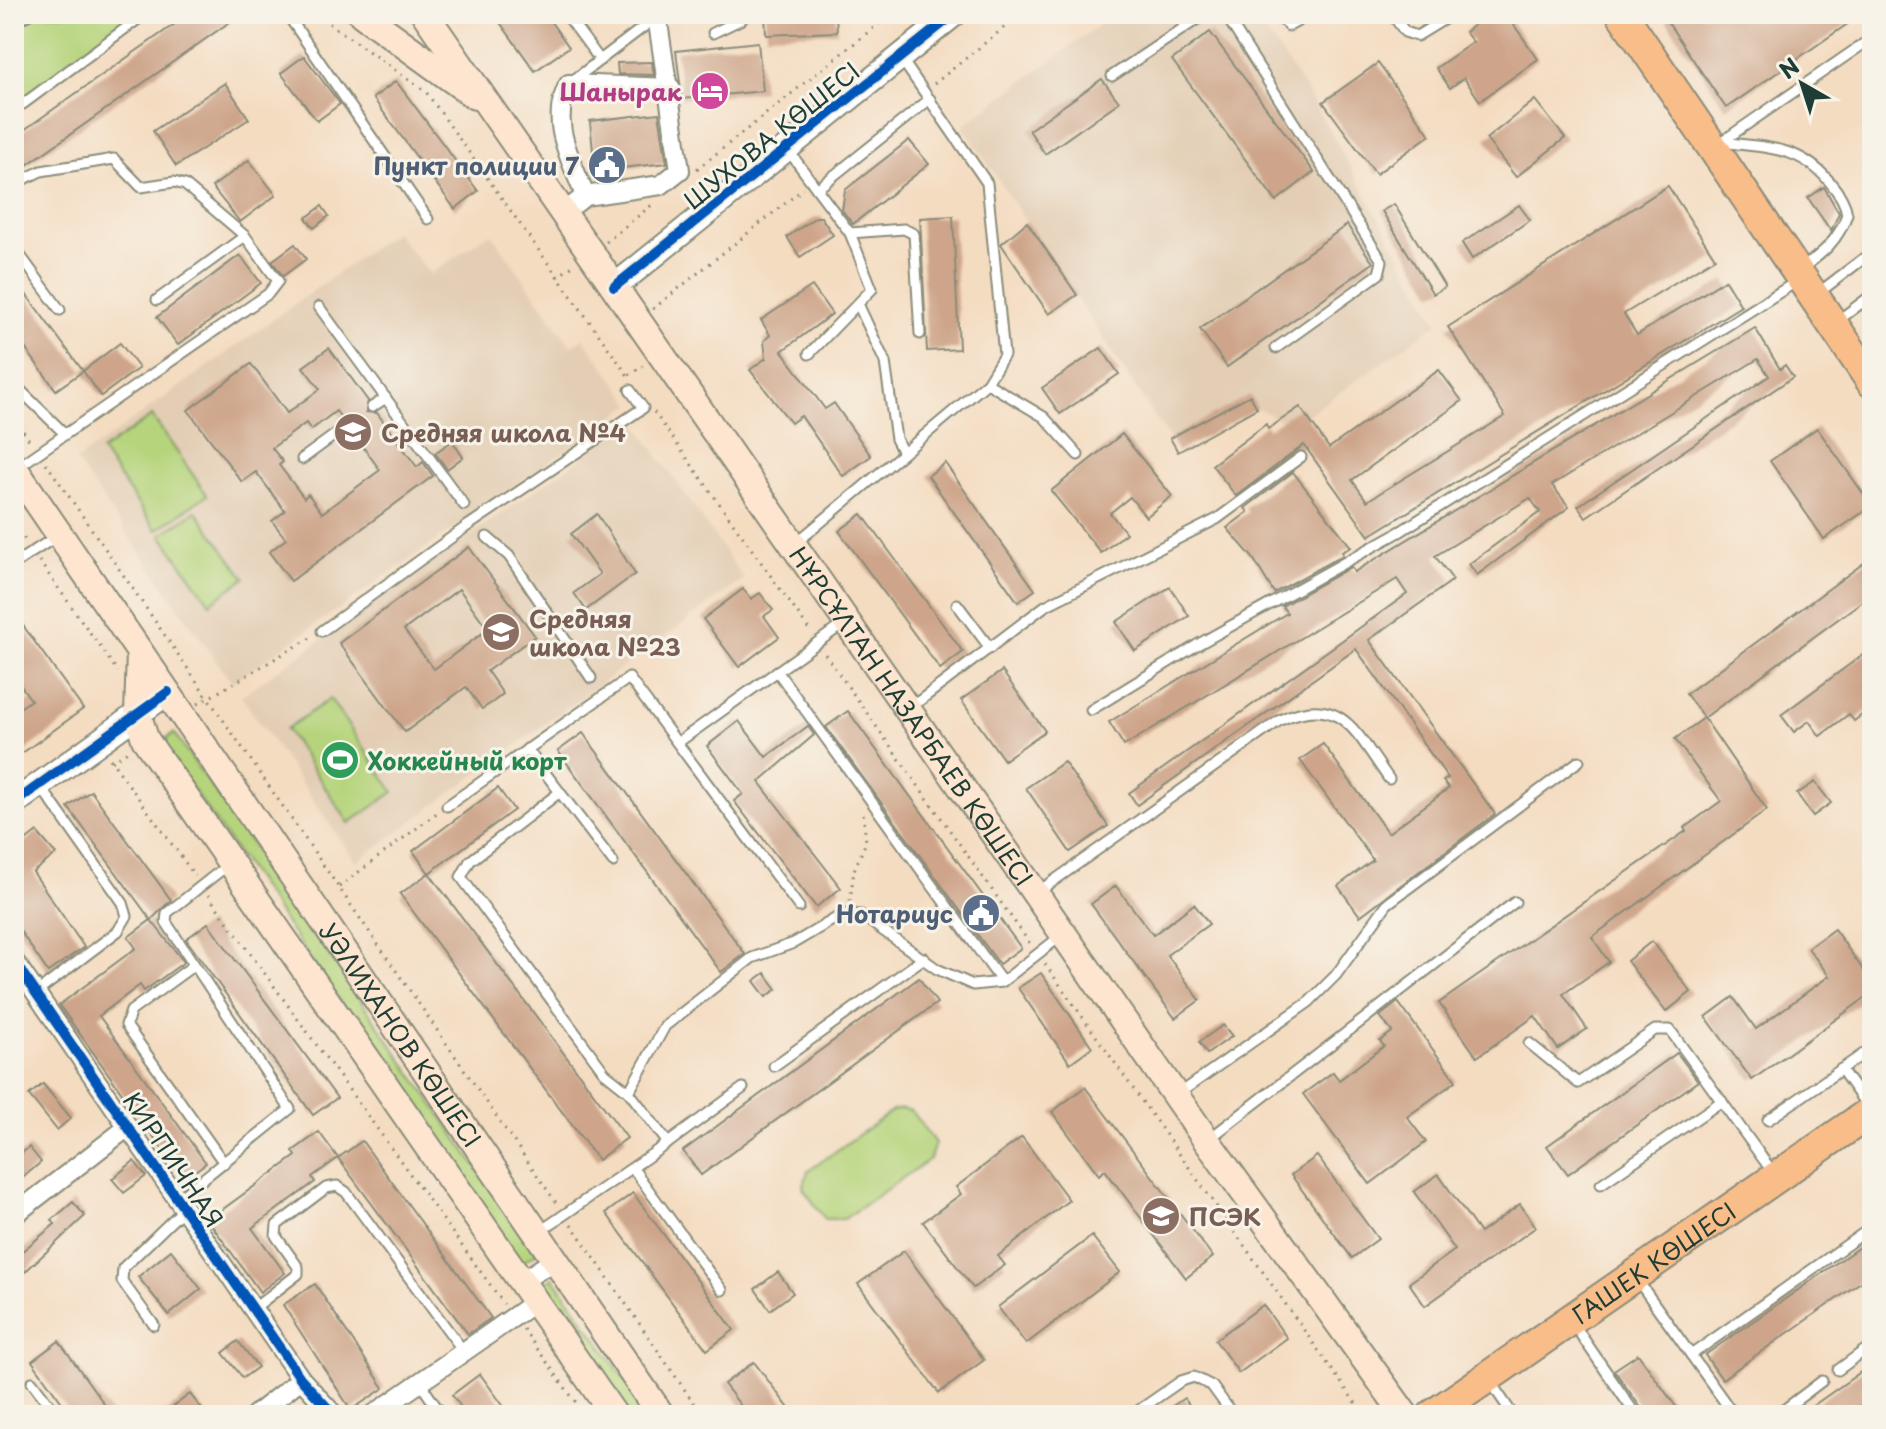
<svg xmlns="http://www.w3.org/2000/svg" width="1886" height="1429" viewBox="0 0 1886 1429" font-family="'Playpen Sans',sans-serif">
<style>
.built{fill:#e3cdb4}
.green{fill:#b6d47b;stroke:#6a8858;stroke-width:2}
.building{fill:#cea58a;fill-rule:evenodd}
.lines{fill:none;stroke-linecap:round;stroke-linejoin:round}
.service-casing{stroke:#8a8c7a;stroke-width:13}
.minor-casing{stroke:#8a8c7a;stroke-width:22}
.tertiary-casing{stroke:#8a8c7a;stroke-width:28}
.secondary-casing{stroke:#8a8c7a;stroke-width:30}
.primary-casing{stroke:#8a8c7a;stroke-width:34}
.path{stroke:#8a8c7a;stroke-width:3;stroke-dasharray:2 6;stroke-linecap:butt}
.service{stroke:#fff;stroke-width:9}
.minor{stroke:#fff;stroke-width:18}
.tertiary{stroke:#fff;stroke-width:24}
.secondary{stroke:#fde5d0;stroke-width:26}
.primary{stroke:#f9bd89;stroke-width:30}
.cycleway-casing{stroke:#f7f3e8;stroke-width:15}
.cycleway{stroke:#0057b8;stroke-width:10}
.labels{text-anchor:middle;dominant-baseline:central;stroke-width:6;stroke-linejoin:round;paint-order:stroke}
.hotel-label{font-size:24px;font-weight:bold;fill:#b23c85;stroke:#f7f3e8;text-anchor:end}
.street-label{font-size:24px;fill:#1f3d34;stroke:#f7f3e8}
.service-label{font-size:24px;font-weight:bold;fill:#4e5e75;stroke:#f7f3e8;text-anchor:end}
.education-label{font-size:24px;font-weight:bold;fill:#785e54;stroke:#f7f3e8;text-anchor:start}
.leisure-label{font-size:24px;font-weight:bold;fill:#27864d;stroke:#f7f3e8;text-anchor:start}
</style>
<rect width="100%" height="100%" fill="#f7f3e8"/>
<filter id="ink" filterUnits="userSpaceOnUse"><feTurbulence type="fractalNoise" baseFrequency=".0125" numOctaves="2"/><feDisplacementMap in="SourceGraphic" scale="16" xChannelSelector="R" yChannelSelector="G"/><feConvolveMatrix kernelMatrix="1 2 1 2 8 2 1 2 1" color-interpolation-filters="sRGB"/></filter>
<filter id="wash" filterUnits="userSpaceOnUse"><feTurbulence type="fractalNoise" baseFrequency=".006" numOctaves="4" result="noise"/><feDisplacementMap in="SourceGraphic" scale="32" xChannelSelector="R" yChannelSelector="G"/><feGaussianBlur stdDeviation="1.8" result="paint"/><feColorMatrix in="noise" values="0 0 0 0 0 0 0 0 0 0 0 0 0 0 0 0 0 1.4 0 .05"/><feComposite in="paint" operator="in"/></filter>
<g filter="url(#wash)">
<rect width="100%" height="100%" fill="#f4dcc1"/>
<g class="built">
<polygon points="1114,14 1254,14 1310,96 1438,323 1292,426 1257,408 1178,452 963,126"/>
<polygon points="395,232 430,274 491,233 571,346 583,338 632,404 232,683 76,461"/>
<polygon points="634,421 744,579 356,862 241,696"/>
</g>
<g class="green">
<polygon points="14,14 138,14 14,105"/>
<polygon points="152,416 207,495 156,530 101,451"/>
<polygon points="196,511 245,578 210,603 161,535"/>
<polygon points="330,699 394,792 349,823 286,729"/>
<polygon points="174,733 537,1253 520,1263 161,743"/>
<polygon points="902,1109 911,1111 935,1143 930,1159 844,1219 825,1219 803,1188 808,1171 892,1111"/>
<polygon points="553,1277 650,1415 625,1415 537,1289"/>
</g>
<g id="blocks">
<g class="building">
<polygon points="189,14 241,14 14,174 14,137"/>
<polygon points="494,14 545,14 569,47 535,71"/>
<polygon points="765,14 836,14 837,32 766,35"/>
<polygon points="1474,14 1506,14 1538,59 1480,101 1464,78 1450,88 1436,68 1473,42 1465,32 1479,21"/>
<polygon points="1662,14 1862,14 1726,108"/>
<polygon points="1210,32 1314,172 1276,201 1172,60"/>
<polygon points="758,42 763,91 682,99 676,51"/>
<polygon points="304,56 340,104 317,121 281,73"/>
<polygon points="652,62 654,75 618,74 617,63"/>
<polygon points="1378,63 1430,135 1376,174 1323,102"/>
<polygon points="1102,79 1119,102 1045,154 1029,130"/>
<polygon points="396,81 478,191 455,209 373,98"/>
<polygon points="225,83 249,119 176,166 153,131"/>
<polygon points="1535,100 1565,138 1516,177 1486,139"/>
<polygon points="659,113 667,163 595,171 590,121"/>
<polygon points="909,140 929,164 853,224 842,210 845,190"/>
<polygon points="249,160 276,195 240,222 212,187"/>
<polygon points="1668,186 1715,258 1624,314 1637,335 1725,280 1741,306 1369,536 1304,445 1236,496 1212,465 1266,424 1268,429 1300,407 1329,448 1439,370 1462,401 1352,480 1367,501 1505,416 1448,327"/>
<polygon points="1824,187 1839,213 1831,231 1808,198"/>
<polygon points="1394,204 1445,287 1433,294 1382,211"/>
<polygon points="1519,205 1530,220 1472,259 1462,243"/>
<polygon points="322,206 329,216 314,228 306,218"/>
<polygon points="953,216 959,349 927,351 920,218"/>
<polygon points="816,217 821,217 833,235 800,257 787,237"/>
<polygon points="1027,222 1077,295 1049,314 1001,244"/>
<polygon points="1347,225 1373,263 1227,367 1200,329"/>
<polygon points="295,244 306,259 283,276 272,261"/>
<polygon points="240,255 261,283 178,345 157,317"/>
<polygon points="14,278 83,371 56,390 14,333"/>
<polygon points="812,286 832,314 782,351 825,409 834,403 871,456 843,476 801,416 791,423 750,370 766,358 764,341 770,335 761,320"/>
<polygon points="1755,328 1780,369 1785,365 1793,377 1586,517 1578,506 1769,376 1758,359 1552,485 1569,507 1477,575 1469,564 1540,512 1530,498 1435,556 1453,580 1369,640 1495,814 1360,916 1338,886 1373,860 1300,760 1323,744 1388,833 1449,788 1443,781 1448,778 1356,649 1137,805 1129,793 1407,594 1397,579 1124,746 1109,722 1287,613 1282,606 1351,567 1354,572"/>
<polygon points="120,343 139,368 101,396 83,371"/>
<path d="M329,348L368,401L366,412L377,413L417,467L423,462L433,476L291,581L269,552L286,539L272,521L285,511L256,472L242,482L188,410L251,364L287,413L320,389L303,367ZM336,411L343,420L352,421V432L380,470L322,513L308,494L304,498L279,465L283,462L272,448L306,423L311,430Z"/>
<polygon points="1101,348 1119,374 1060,414 1042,388"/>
<polygon points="1250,395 1257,408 1178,452 1170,438"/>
<polygon points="1817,428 1872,506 1824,539 1770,461"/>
<polygon points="1122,434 1172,496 1146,517 1130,497 1110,513 1126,533 1101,553 1051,491"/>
<polygon points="452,441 463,457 447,469 435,453"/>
<polygon points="945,463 1035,590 1018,602 928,476"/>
<polygon points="1293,472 1351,547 1342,552 1343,555 1274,593 1253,558 1227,528 1248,512 1245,508"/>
<polygon points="597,514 635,574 586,610 574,593 600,574 571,534"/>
<polygon points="862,514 963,652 940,669 839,531"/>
<path d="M469,547L535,636L487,671L503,694L493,702L482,709L466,687L405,732L339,643ZM459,589L488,629L434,669L404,630Z"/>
<polygon points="1872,557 1872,594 1704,718 1686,694"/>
<polygon points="1170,587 1189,616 1135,651 1116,622"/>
<polygon points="743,589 751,599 760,593 773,610 764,616 779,637 739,667 703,619"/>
<polygon points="14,613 83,709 14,759 14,712 31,700 14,676"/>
<polygon points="1872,648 1872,707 1854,721 1849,714 1820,736 1809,721 1794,732 1781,715"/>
<polygon points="1002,671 1045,731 1004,760 961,700"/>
<polygon points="848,711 1021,948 999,964 826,727"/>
<polygon points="1704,718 1767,810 1592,937 1609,962 1563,994 1587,1029 1558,1049 1535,1016 1477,1057 1439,1003 1686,831 1684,828 1721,801 1675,739"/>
<polygon points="739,721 766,757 808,726 814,735 759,782 841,888 816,907 734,801 743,794 707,746"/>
<polygon points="583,733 745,954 721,972 558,751"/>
<polygon points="1064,762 1108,826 1070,852 1026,788"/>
<polygon points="1815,782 1831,803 1813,816 1797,794"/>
<polygon points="498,788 514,810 429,873 413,851"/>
<polygon points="91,791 171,900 151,920 68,807"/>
<polygon points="37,832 56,854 33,872 84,947 48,972 14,922 14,850"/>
<polygon points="429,873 627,1138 598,1160 400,894"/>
<polygon points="1116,886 1153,935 1194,904 1209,924 1167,955 1200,1000 1175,1018 1091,904"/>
<polygon points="151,920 184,962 144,991 140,985 99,1016 206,1163 184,1179 59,1005 136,948 128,937"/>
<polygon points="208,923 337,1098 313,1115 186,939"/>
<polygon points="1834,929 1872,982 1872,993 1752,1080 1706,1017 1733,997 1756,1029 1829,976 1808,948"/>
<polygon points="1652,941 1691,992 1666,1012 1627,961"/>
<polygon points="765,973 777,989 766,997 754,981"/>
<polygon points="1041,973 1092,1047 1070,1063 1018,988"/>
<polygon points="919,978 937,1003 701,1175 683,1151"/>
<polygon points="1398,1002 1456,1081 1407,1117 1426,1142 1370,1184 1303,1094 1333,1072 1339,1080 1384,1046 1380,1041 1392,1032 1380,1016"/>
<polygon points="1223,1025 1232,1036 1207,1054 1199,1042"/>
<polygon points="1677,1053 1698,1081 1568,1174 1547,1146"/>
<polygon points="43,1084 71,1118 57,1130 29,1095"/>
<polygon points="1085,1087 1213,1257 1186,1278 1105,1170 1099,1175 1052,1112"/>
<polygon points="319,1132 338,1158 312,1177 315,1182 252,1228 285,1273 260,1292 208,1220 296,1156 293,1151"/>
<polygon points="1022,1137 1069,1200 998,1256 1005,1265 973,1288 923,1222 961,1194 956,1187"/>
<polygon points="362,1141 491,1318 468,1334 338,1158"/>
<polygon points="29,1147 41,1162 14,1185 14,1160"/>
<polygon points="1317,1156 1378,1239 1352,1258 1291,1175"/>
<polygon points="134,1161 146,1176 124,1193 112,1179"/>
<polygon points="1438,1174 1480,1233 1520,1204 1536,1227 1425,1306 1409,1283 1455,1250 1414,1192"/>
<polygon points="633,1193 734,1330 707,1350 606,1213"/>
<polygon points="73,1202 85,1216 14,1282 14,1258 55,1224 52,1220"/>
<polygon points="1092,1236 1120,1272 1026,1344 998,1307"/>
<polygon points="1872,1238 1872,1274 1722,1379 1705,1355"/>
<polygon points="171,1250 201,1289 169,1315 138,1277"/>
<polygon points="904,1251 984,1360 939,1393 858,1284"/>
<polygon points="778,1272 793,1293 770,1310 755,1289"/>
<polygon points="315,1284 384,1388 351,1410 283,1305"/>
<polygon points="1263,1305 1287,1338 1239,1373 1215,1340"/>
<polygon points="59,1341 112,1415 71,1415 32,1361"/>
<polygon points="238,1341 258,1367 243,1378 223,1353"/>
<polygon points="1638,1354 1682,1415 1646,1415 1614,1370"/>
<polygon points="754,1362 794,1415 748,1415 724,1384"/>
<polygon points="1872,1364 1872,1397 1847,1415 1800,1415"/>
<polygon points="480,1374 510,1415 467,1415 452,1395"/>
<polygon points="190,1394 207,1415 162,1415"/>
<polygon points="1184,1398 1197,1415 1160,1415"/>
</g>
</g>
</g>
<g filter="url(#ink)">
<use href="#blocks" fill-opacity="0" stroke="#8a8c7a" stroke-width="2"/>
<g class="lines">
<g class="service-casing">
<g id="service">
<polyline points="287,14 428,219"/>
<polyline points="566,14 600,60"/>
<polyline points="1225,14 1382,261 1379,274 1276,348"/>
<polyline points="1275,14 1289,26 1311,14"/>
<polyline points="1392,14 1405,32 1417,36 1453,14"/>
<polyline points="14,21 30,14"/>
<polyline points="713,33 742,19 741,14"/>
<polyline points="1112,76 1205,14"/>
<polyline points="571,82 658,16"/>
<polyline points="23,104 145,14"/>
<path d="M1720,142C1767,148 1802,145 1833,186C1840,195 1845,202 1847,214C1839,240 1823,253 1801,269"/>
<polyline points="1720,143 1872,38"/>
<polyline points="788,150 817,189 930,99"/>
<polyline points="14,184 41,171 114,159 141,187 174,182 185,185 245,236"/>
<polyline points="850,233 904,229 914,234 920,334"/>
<polyline points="14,247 60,310"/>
<polyline points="1817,294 1872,252"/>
<polyline points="859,306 885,362 896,439 903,453"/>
<polyline points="319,307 464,505"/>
<polyline points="1836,322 1872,295"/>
<polyline points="809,354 872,289 850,233 817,189"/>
<polyline points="987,383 1044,417 1078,455"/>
<polyline points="14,384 65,434"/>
<polyline points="372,407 386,398"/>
<polyline points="302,459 347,426"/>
<polyline points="18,467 268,294 278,281 245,236 157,300"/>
<polyline points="487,537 509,556 591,678"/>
<polyline points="796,543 987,383 1004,355 987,183 900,57"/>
<polyline points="14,564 57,536"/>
<polyline points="957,604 990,648"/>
<polyline points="322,631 466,527 643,408 630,390"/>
<polyline points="777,671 1002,982"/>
<polyline points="910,708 1045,606 1217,519 1301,457"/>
<polyline points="1091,710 1197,645 1401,531 1799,280"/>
<polyline points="680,741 846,622"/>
<polyline points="527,749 613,862"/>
<polyline points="447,806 629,678 799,907"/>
<path d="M1038,892L1280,720C1342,691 1357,735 1389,779"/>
<polyline points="194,965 131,1011 126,1025 224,1163"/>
<polyline points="36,993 118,931 127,916 123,903 41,787"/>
<polyline points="1529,1043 1578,1083 1655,1030 1670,1030 1774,1174"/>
<polyline points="774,1066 924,958"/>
<polyline points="1841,1069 1869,1109"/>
<polyline points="629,1092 665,1026 752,958 794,943 843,914 861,915 937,969 973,985 1002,982 1062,935"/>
<polyline points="1178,1094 1309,1002 1336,975 1387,904 1579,761"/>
<polyline points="1768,1120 1872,1048"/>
<polyline points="1209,1139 1515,902"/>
<polyline points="668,1143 743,1088"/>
<polyline points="634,1170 722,1290"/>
<polyline points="1601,1184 1722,1101"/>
<polyline points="178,1199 290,1109 166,922 167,913 229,864"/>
<polyline points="539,1232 668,1143 629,1092 605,1073 461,877 470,861 560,792"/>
<polyline points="1636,1278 1691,1355"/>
<polyline points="253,1309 298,1274 298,1267 276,1236 277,1225 326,1188 337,1186 346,1192 464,1352"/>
<polyline points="154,1325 122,1281 123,1268 184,1209"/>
<polyline points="1574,1325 1636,1415"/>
<polyline points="1838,1370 1872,1345"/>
<polyline points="1489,1380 1513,1415"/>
<polyline points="32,1382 57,1415"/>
<polyline points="420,1383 442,1415"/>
<polyline points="14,1406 20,1415"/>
<polyline points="1132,1415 1181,1381 1194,1377 1212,1386 1233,1415"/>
<polyline points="1734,1415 1691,1355 1872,1227"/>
<polyline points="1777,1415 1822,1381"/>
</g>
</g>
<g class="minor-casing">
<g id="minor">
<polyline points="585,196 661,185 680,170 657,16"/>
<path d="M562,214L585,196C571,158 548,123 569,84L671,88"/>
<polyline points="14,961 301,1379 334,1415"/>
<polyline points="14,1215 128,1127"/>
<polyline points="521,1282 554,1260"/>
<polyline points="255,1415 301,1379"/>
<polyline points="373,1415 535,1302"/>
</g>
</g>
<g class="tertiary-casing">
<g id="tertiary">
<polyline points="614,287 954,14"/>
<polyline points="14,803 168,692"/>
</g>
</g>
<g class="secondary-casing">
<g id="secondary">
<polyline points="362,14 475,96"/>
<path id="s1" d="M425,14L1207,1141L1405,1415"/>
<path id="s2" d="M14,468L661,1415"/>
<polyline points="140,653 138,715 145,739 614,1415"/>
</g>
</g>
<g class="primary-casing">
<g id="primary">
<polyline points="1622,14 1872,382"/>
<path id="s3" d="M1433,1415L1872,1111"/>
</g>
</g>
<g class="path">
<polyline points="316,14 426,92 629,377"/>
<polyline points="934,84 1021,14"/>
<polyline points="697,169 891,14"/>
<polyline points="606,242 653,204"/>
<polyline points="557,277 574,265"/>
<polyline points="653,309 803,189"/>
<polyline points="629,375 643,366"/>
<polyline points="654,412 810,631"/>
<polyline points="14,418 32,444"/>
<polyline points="46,463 557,1204"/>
<polyline points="14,525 26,541"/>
<polyline points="39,561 118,672"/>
<polyline points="825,654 1031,945"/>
<polyline points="198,704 312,637"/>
<polyline points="110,759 195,876"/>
<polyline points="112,762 129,750"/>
<polyline points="339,887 438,812"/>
<polyline points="208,895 504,1304"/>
<polyline points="850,901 854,870 866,842 863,813"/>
<polyline points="1045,964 1364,1415"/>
<polyline points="571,1224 702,1415"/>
<polyline points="523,1329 585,1415"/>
</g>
<use href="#service" class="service"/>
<use href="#minor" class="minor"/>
<use href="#tertiary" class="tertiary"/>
<use href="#secondary" class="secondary"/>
<use href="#primary" class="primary"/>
<g class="cycleway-casing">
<g id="cycleway">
<polyline points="614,287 954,14"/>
<polyline points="14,803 168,692"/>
<polyline points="14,961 301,1379 334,1415"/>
</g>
</g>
<use href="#cycleway" class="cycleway"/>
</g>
</g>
<defs>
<g id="hotel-disc" transform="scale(2)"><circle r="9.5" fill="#d1479c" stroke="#f7f3e8"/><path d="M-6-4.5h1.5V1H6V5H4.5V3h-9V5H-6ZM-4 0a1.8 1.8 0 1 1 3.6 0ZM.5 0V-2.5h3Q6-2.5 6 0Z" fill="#fff"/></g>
<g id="civic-disc" transform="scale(2)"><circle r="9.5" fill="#5c6f8a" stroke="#f7f3e8"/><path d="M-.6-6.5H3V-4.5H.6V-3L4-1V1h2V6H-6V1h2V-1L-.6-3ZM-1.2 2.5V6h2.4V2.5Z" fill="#fff"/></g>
<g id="school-disc" transform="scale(2)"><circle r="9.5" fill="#8d6e63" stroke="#f7f3e8"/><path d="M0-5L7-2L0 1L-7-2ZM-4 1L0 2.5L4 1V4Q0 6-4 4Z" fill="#fff"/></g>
<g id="stadium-disc" transform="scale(2)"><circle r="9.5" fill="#2e9e5b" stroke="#f7f3e8"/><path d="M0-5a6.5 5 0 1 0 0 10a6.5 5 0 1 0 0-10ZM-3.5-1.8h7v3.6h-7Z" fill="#fff"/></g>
<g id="university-disc" transform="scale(2)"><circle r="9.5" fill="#8d6e63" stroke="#f7f3e8"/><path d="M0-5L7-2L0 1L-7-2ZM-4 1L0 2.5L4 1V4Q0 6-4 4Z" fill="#fff"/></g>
</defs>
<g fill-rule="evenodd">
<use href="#hotel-disc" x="710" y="91"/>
<use href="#civic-disc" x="607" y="165"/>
<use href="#school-disc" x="353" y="432"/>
<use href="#school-disc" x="501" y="632"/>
<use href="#stadium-disc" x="340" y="760"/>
<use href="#civic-disc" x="981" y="913"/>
<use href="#university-disc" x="1161" y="1216"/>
</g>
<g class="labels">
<g class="hotel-label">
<text x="682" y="91">Шанырак</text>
</g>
<g class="street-label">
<text transform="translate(771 135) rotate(-39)">ШУХОВА КӨШЕСІ</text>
<text stroke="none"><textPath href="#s1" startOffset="854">НҰРСҰЛТАН НАЗАРБАЕВ КӨШЕСІ</textPath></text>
<text stroke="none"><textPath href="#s2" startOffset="686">УӘЛИХАНОВ КӨШЕСІ</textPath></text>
<text transform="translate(174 1159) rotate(56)">КИРПИЧНАЯ</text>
<text stroke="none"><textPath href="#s3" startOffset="268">ГАШЕК КӨШЕСІ</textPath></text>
</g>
<g class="service-label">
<text x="579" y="165">Пункт полиции 7</text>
<text x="953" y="913">Нотариус</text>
</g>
<g class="education-label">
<text x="381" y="432">Средняя школа №4</text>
<text x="529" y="618">Средняя<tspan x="529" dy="28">школа №23</tspan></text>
<text x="1189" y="1216">ПСЭК</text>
</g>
<g class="leisure-label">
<text x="368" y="760">Хоккейный корт</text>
</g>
</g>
<rect width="1886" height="1429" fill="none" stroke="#f7f3e8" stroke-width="48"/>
<g transform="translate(1802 84) rotate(321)" stroke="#f7f3e8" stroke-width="6" paint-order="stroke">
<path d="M0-6L14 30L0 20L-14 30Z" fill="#1f3d34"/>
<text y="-12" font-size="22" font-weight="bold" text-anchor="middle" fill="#1f3d34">N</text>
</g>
</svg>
